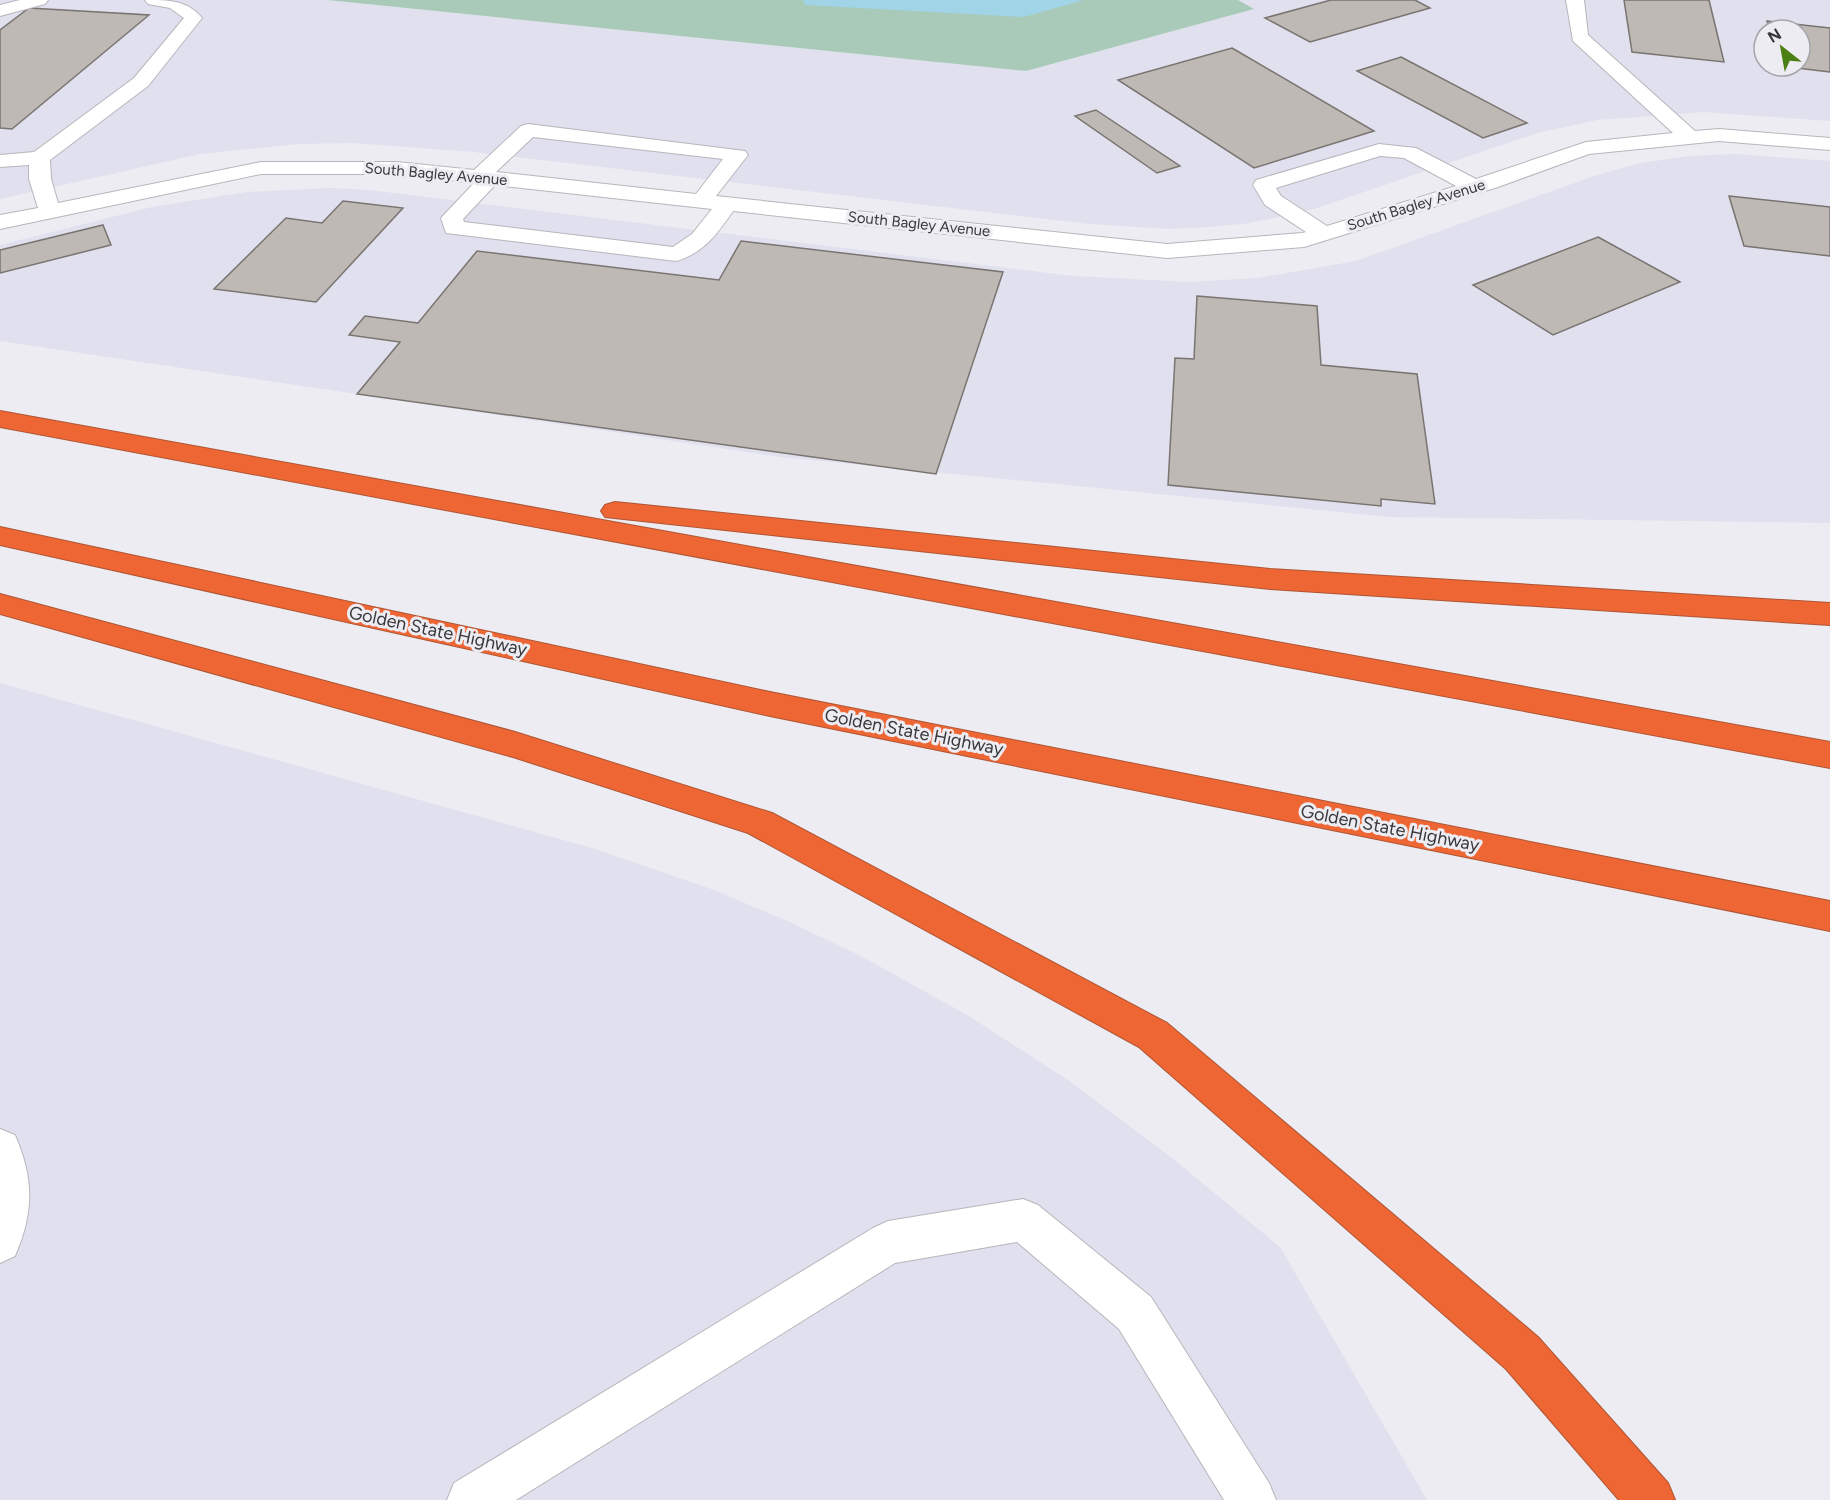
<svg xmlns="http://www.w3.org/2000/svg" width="1830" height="1500" viewBox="0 0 1830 1500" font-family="Figtree,sans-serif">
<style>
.built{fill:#e0e0ee;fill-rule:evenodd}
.green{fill:#a9cab9}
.water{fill:#a0d4e6}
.building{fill:#bfb9b5;stroke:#7a7471;stroke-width:1.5}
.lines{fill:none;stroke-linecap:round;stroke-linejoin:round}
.minor-casing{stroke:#b6b6bc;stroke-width:2}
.highway-casing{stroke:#ae5636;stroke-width:2}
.minor{fill:#fff;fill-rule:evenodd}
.highway{fill:#e63;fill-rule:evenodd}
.labels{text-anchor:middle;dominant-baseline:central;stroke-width:6;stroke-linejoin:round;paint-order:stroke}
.far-street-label{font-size:15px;fill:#38383b;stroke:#ececf2}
.street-label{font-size:18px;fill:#38383b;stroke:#ececf2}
</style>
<rect width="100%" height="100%" fill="#ececf2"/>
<g class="built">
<path d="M0,0H327L1026,71L1254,9L1238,0H1830V121L1704,112L1597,120L1537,133L1314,209L1250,223L1209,227L1169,229L1089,224L474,152L353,143L298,144L200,154L0,199ZM1764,30H1800V66H1764Z"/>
<polygon points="1735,154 1830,161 1830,523 1389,517 1088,487 781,457 0,341 0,245 152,207 247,192 331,188 369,190 1073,276 1189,282 1258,278 1356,261 1594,176 1641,163 1689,156"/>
<polygon points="0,683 592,848 714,890 787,921 861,956 967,1015 1068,1080 1172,1158 1280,1247 1427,1500 0,1500"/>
</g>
<polygon class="green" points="327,0 1238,0 1254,9 1026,71"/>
<polygon class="water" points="803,0 1084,0 1024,17 805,5"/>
<g class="building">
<polygon points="1331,0 1415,0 1430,8 1310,42 1265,18"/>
<polygon points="1624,0 1709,0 1724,62 1632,52"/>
<polygon points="29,8 149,15 12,129 0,128 0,30"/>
<polygon points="1767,21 1830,28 1830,72 1780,66 1800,66 1800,30 1770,30"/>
<polygon points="1232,48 1374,131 1254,168 1118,80"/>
<polygon points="1401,57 1527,123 1483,138 1357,71"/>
<polygon points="1096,110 1180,166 1157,173 1075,116"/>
<polygon points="1729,196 1830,207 1830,256 1744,246"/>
<polygon points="343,201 403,208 316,302 214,289 286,218 322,223"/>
<polygon points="103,225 111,245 0,273 0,250"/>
<polygon points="1598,237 1680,282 1553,335 1473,285"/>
<polygon points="741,241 1003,272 936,474 357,394 400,342 349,335 365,316 418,323 477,251 719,280"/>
<polygon points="1197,296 1317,306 1321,365 1417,374 1435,504 1381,499 1381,506 1168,485 1175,358 1194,359"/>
</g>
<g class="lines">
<g class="minor-casing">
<g id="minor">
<polygon points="20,0 48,0 45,4 0,16 0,5"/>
<path d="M145,0C169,0 187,0 202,18L148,86L50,160L51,179L58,203L261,162H397L474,170L521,126L528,124L745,151L748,155L716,196L1167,244L1302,233L1306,232L1265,205L1253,185L1256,180L1379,144L1416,148L1476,179L1586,142L1673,133L1573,41L1566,0H1584L1588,35L1695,131L1719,129L1830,138V150L1719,141L1589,154L1498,187L1304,247L1167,258L733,211C718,233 703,254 676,261L446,233L441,218L474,183L397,174H261L0,229V215L38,208L29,179V165L0,167V155L34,152L134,78L184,18L170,8L148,4ZM533,137L723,159L696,194L496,172ZM1380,156L1404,158L1456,186L1327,226L1281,196L1276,188ZM495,185L712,209L692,234L673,247L464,222L463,219Z"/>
<path d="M0,1129L15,1135C34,1179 34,1212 15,1256L0,1263Z"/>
<polygon points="1023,1199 1038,1205 1151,1297 1269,1483 1276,1500 1224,1500 1119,1329 1017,1242 895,1263 516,1500 447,1500 454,1483 873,1228 888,1221"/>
</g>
</g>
<g class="highway-casing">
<g id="highway">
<polygon points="0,411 1830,742 1830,768 0,427"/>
<polygon points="615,502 1270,569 1830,603 1830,625 1270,589 605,517 601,511 605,505"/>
<polygon points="0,527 770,692 1830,901 1830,931 770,716 0,545"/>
<polygon points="0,594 515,732 772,813 1167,1023 1538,1337 1668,1483 1675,1500 1619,1500 1506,1369 1139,1047 748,833 513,757 0,614"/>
</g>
</g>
<use href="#minor" class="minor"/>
<use href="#highway" class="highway"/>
</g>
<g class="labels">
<g class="far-street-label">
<text transform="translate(436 174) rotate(5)">South Bagley Avenue</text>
<text transform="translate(1416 205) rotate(-17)">South Bagley Avenue</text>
<text transform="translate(919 224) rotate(6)">South Bagley Avenue</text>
</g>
<g class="street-label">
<text transform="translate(438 631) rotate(12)">Golden State Highway</text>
<text transform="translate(914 732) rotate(11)">Golden State Highway</text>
<text transform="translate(1390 828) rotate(11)">Golden State Highway</text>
</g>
</g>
<g transform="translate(1782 48) rotate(329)"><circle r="28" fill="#ececf2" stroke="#a4a4a9" stroke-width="1.5"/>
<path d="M0-4.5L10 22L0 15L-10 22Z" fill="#4d8014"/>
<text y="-9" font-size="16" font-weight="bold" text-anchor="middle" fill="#38383b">N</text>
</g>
</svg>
